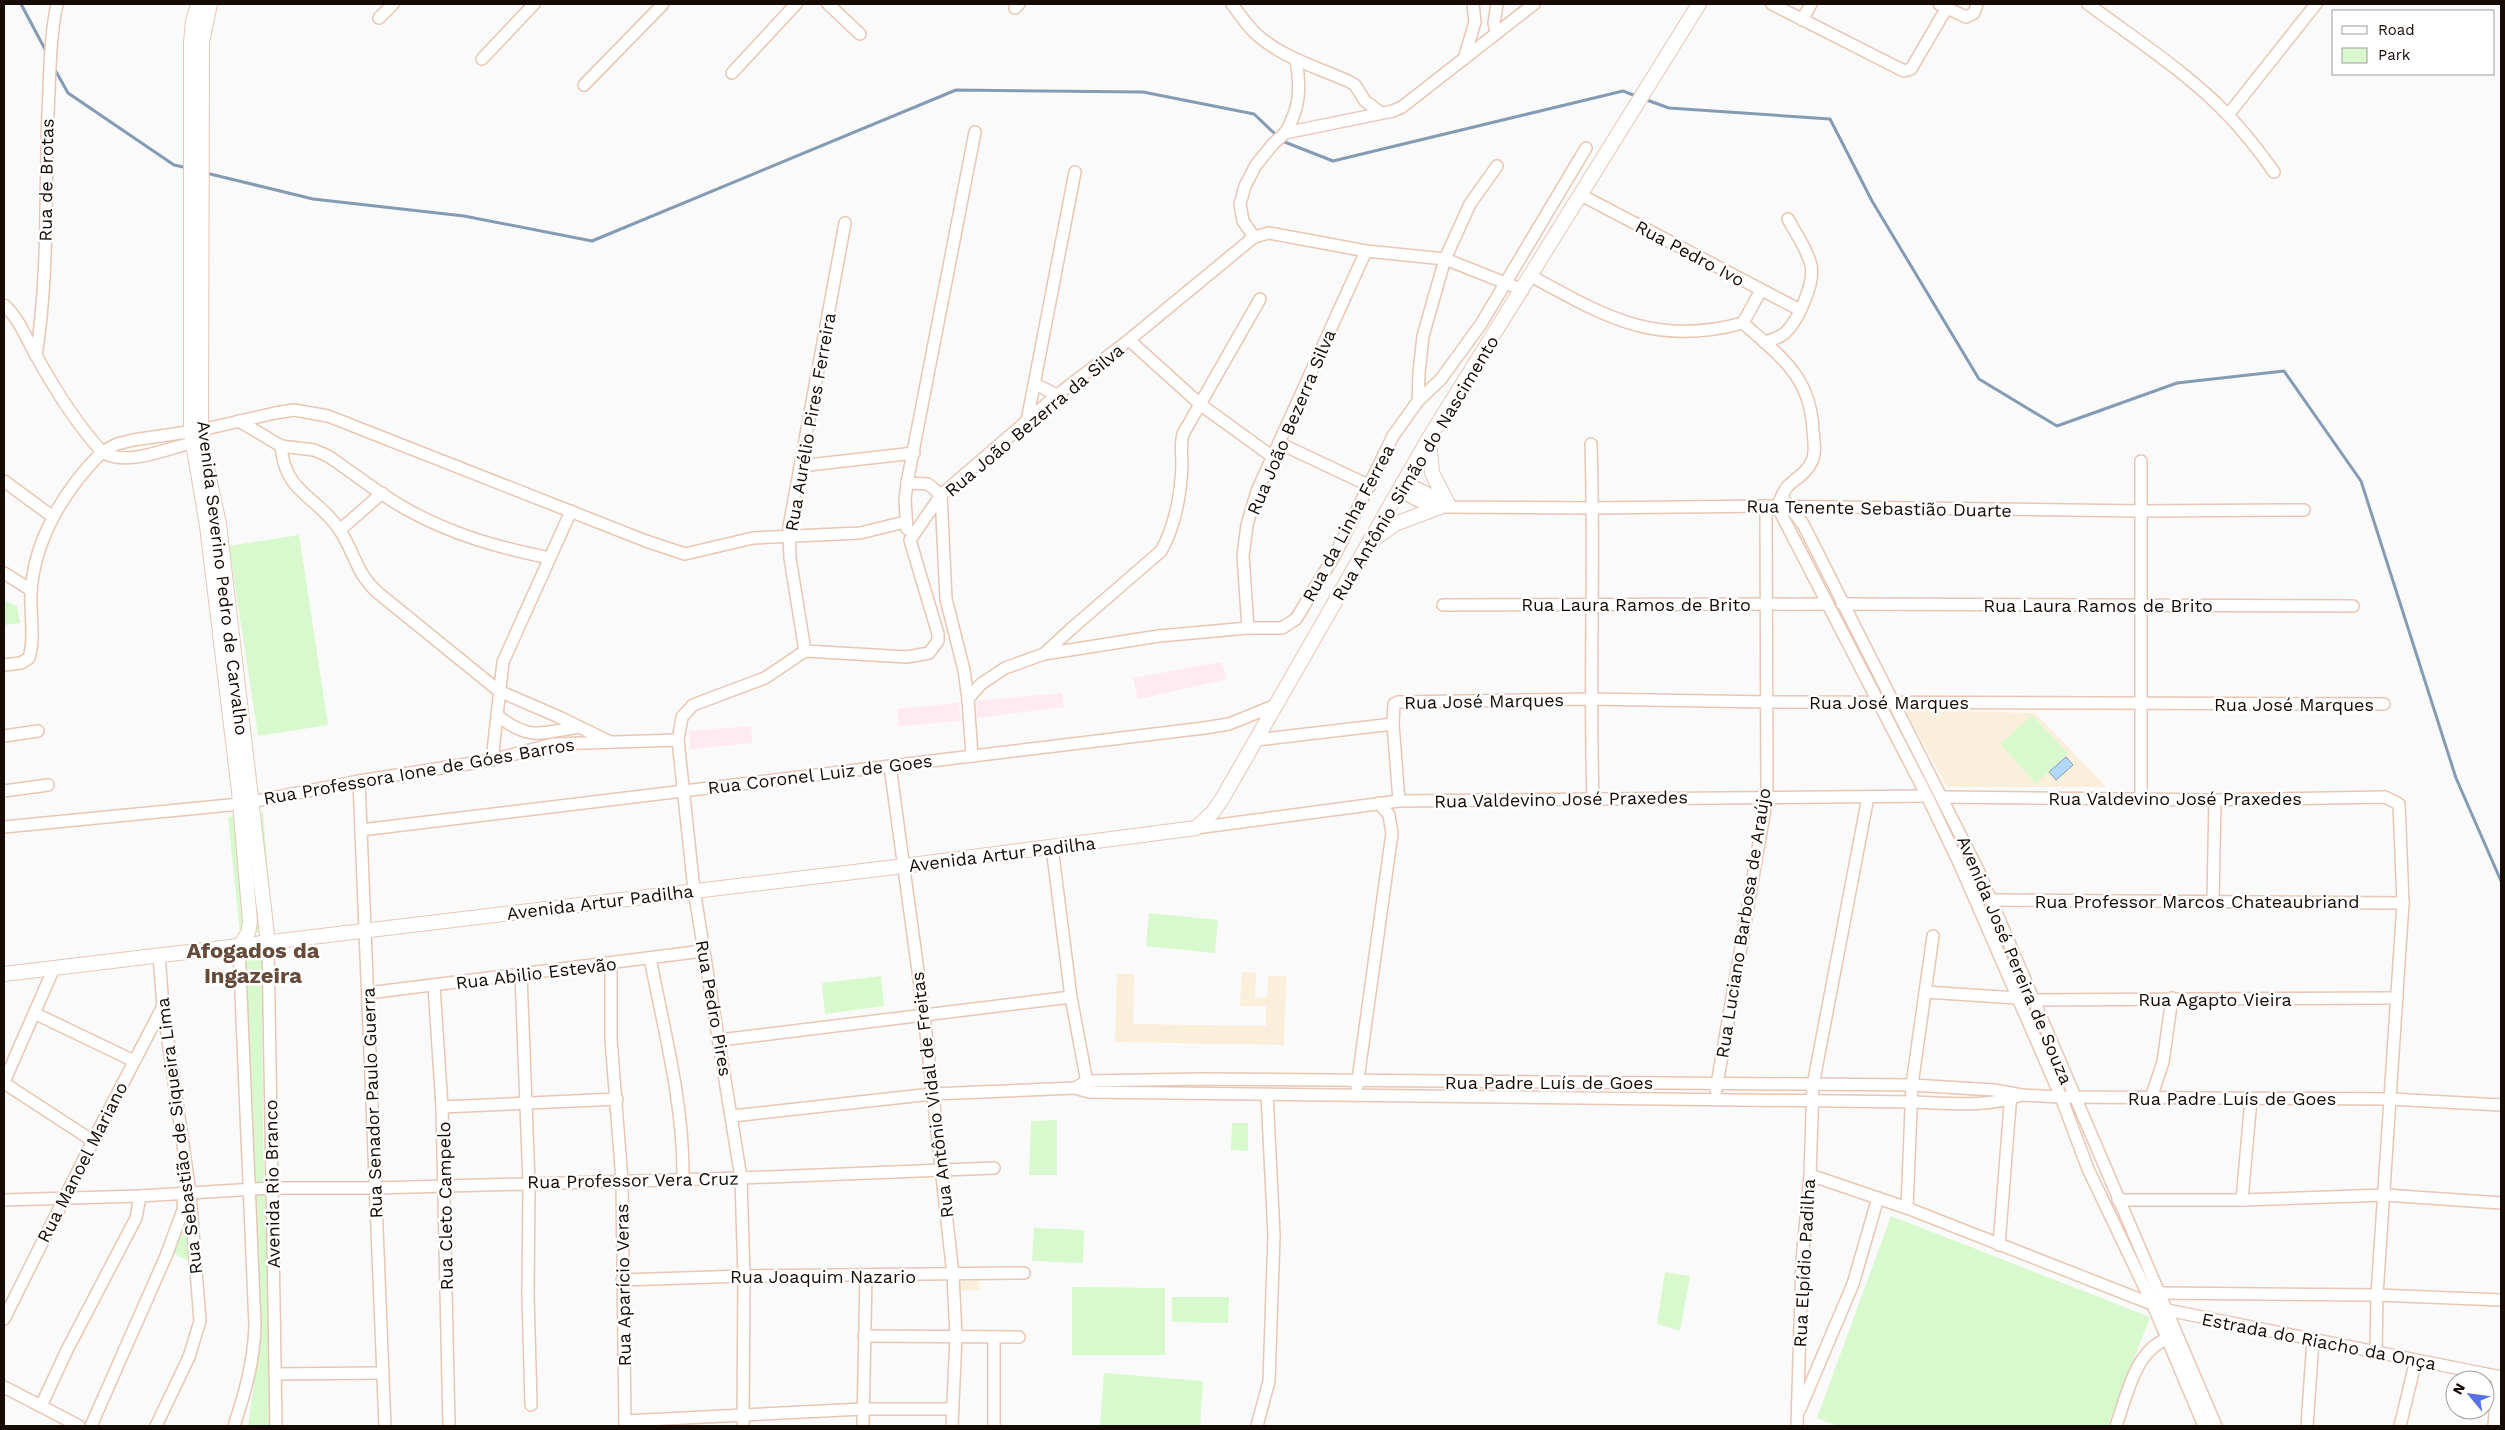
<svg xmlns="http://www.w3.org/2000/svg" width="2505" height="1430" viewBox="0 0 2505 1430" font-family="'Work Sans',sans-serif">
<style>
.commercial{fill:#ffeaf1}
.education{fill:#faefda}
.green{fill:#d7f9cd}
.water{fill:#b4d9ff;stroke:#859bb4}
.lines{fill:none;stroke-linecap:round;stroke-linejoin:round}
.stream{stroke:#859bb4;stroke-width:3}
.minor-casing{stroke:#e8c6b4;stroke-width:14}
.major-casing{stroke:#e8c6b4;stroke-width:16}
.minor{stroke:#fff;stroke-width:11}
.major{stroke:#fff;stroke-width:14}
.labels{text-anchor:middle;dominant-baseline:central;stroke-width:5;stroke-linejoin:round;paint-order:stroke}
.street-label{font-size:18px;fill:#160b05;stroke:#fff}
.district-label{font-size:22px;font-weight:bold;fill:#654939;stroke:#fff}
</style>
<rect width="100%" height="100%" fill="#fafafa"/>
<g class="commercial">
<polygon points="1221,662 1227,679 1138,699 1133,678"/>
<polygon points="1062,693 1064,707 977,718 976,701"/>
<polygon points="959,703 961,721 898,726 897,709"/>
<polygon points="751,726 752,743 690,749 689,731"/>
</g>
<g class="education">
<polygon points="1905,710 2035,713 2106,787 1947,787"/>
<polygon points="1242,972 1256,973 1255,998 1267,997 1268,976 1286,976 1284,1045 1115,1042 1117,974 1134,974 1133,1024 1266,1026 1266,1006 1240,1006"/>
<polygon points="960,1281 979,1281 979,1290 960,1291"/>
</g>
<g class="green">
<polygon points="299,535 328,725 258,736 229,546"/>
<polygon points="4,600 17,606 20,623 4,625"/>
<polygon points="2032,715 2068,754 2036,783 2000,744"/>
<polygon points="263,812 273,932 240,933 228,817"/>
<polygon points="1149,913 1218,920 1215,953 1146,946"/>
<polygon points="262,951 263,1129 272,1426 248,1426 261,1336 244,953"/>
<polygon points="881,976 884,1006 825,1014 822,983"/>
<polygon points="1057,1120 1057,1175 1029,1175 1031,1121"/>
<polygon points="1232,1123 1248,1123 1248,1151 1231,1150"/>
<polygon points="1891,1216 2150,1317 2108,1426 1838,1426 1817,1418"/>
<polygon points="187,1218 191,1262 172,1253"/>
<polygon points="1034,1228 1084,1230 1083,1263 1032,1261"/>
<polygon points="1665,1272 1690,1276 1680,1331 1657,1324"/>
<polygon points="1072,1287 1165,1288 1165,1355 1072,1355"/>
<polygon points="1172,1297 1229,1297 1228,1323 1172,1322"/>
<polygon points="1104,1373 1203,1381 1200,1426 1100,1426"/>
</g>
<polygon class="water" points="2066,757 2073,765 2056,780 2049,772"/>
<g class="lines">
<g class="stream">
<polyline points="21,4 47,53"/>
<polyline points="54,68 68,93 174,165 188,168"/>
<polyline points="1644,99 1669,108 1830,119 1872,201 1979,379 2057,426 2177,383 2284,371 2361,481 2456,778 2501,881"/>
<polyline points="1282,141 1333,161 1623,91 1636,96"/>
<polyline points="206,173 313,199 464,216 592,241 956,90 1143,92 1254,114 1274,133"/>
</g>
<g class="minor-casing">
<g id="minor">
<polyline points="828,4 860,34"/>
<path d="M1232,4C1239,14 1247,25 1256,34C1283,58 1316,67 1348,81L1355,85L1365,101L1381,113"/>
<polyline points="1772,4 1904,71 1911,69 1946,9"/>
<polyline points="1939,4 1966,17 1974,13 1977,4"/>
<path d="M2088,4C2135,39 2188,73 2228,115C2245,133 2260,152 2274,172"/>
<polyline points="1015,8 1019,4"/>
<polyline points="379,18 393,4"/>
<polyline points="1802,20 1811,4"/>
<polyline points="1496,33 1494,23 1497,4"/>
<polyline points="482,59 534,4"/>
<polyline points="1464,59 1475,22 1473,4"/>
<polyline points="732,73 796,4"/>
<polyline points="584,85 663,4"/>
<polyline points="2228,115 2316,4"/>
<path d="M1285,133C1300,109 1301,88 1296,60"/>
<polyline points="1581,195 1800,310"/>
<polyline points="1254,237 1243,221 1240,204 1245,186 1256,165 1273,144 1285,133 1393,111 1402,107 1534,4"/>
<path d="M1531,276C1606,317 1655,347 1743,323C1781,357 1811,377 1813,431C1814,441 1816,452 1812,461C1807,473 1796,478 1788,486C1783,491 1781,499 1777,506L1927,796L1960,865L2061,1097L2088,1169L2153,1305L2204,1426"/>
<path d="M4,305C20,319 26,339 37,357C55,390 77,424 102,452L117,444L133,440L201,430L275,413L294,410L328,416L646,541L685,554L753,538L860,533L905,522"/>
<polyline points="1743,323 1761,290"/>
<polyline points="1129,340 1201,405 1273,457"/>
<path d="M1764,342C1772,340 1779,338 1785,333C1799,320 1815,282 1811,265C1807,249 1796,234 1788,219"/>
<path d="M36,356C50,268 44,179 49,91C50,62 51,32 57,4"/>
<polyline points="1035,384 1057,395"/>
<polyline points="1418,401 1441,379 1481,324 1586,148"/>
<path d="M239,421L281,446L314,450L328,456C355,474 380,495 408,510C453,535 500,548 550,558"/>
<polyline points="1027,421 1075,172"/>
<polyline points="1279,443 1370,486"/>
<path d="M1591,444C1595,562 1589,680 1593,798"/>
<path d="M281,446C285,494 316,495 339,529C354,551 356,573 377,592L499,691L559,717L610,742"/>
<polyline points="2141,461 2141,799"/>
<polyline points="800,466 914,453"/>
<polyline points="4,481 53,517"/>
<polyline points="907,483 928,484 941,495 946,599 964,670 968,699"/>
<path d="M1400,488C1411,499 1424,505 1440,507L1593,508L1766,506L2141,511L2304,510"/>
<polyline points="1400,488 1413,486 1449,503"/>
<polyline points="1782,497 1803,524 1978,870 2216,1426"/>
<polyline points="907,529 905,500 907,483 975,132"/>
<polyline points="340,530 382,493"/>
<polyline points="4,573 31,590"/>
<polyline points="1842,604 2353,606"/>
<polyline points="1443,605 1828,604"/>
<polyline points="1248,628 1243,556 1247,525 1257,491 1366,251"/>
<polyline points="805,651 790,558 789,527 845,223"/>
<path d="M1044,654L1071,629L1161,551C1175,527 1181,493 1182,465C1182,454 1180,445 1183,434L1260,299"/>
<path d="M4,665L21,663L29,658C35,638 30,613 31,593C34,539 65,489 102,452C125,467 166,449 191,443"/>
<path d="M498,716C530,741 541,733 579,727"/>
<polyline points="4,736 38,731"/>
<polyline points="1256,740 1393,724"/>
<polyline points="972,756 968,699 981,684 1005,668 1044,654 1159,636 1248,628 1282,628 1296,619 1336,553 1393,436 1418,401 1419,373 1423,336 1445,259 1470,204 1497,166"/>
<polyline points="492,760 503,662 571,511"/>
<polyline points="890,766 924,1015 953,1275 956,1336 952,1426"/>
<polyline points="359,781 385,1426"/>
<polyline points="4,791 48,785"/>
<polyline points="1942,797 2215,800 2385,797 2399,804 2403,903 2377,1295 2376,1352"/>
<polyline points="1399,801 1393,724 1394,704 1398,702 1590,699 1768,702 2384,704"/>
<polyline points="251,802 359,781 492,760 553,744 678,740"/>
<polyline points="4,827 240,804"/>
<polyline points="1196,828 1399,801 1927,796"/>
<polyline points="361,830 1204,728 1229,724 1276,705"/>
<polyline points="1052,847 1071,997 1088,1088"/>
<polyline points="1991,900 2403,903"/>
<polyline points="2213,901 2215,800"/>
<polyline points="268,943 276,1426"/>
<path d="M650,958C664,1030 684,1105 683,1179"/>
<polyline points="611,964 611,1039 622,1181 625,1426"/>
<polyline points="521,975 529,1183 528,1295 531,1405"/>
<polyline points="434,986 442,1107 449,1426"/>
<polyline points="1925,992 2017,998"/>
<polyline points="368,993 703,951"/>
<polyline points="2033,1000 2397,998"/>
<polyline points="36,1014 134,1061"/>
<polyline points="720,1040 1071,997"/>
<polyline points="4,1082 54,968"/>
<polyline points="4,1083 93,1141"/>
<polyline points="1357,1087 1392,833 1389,815 1379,803"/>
<polyline points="1075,1088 1087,1081 1202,1079 1912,1085 1994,1090 2021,1095 2061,1097 2390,1099 2501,1105"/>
<polyline points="1716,1090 1767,797 1766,506"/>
<polyline points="2151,1098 2163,1062 2172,998"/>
<polyline points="442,1107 617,1099"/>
<path d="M733,1116L932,1094L1075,1088L1089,1092L1912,1102C1947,1103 1989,1108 2021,1095"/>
<polyline points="1810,1175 1907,1208 2167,1310 2501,1377"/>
<polyline points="4,1200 140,1196 272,1188 376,1188 741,1178 994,1168"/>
<polyline points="2118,1200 2242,1200 2385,1195 2501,1203"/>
<polyline points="2242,1200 2251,1099"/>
<polyline points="1907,1208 1912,1085 1933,936"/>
<polyline points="1999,1245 2011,1093"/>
<polyline points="622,1280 744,1276 1024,1273"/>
<polyline points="2160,1293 2377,1295 2501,1300"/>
<polyline points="4,1319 93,1141 163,1006"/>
<polyline points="864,1336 1019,1337"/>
<polyline points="275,1374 382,1373"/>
<polyline points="4,1387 79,1426"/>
<polyline points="41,1406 67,1350 136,1218 140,1196"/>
<polyline points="1800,1409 1853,1284 1878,1198"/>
<polyline points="625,1421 863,1409 953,1409"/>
<polyline points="91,1426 166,1256 183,1210 184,1195"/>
<polyline points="156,1426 189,1357 200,1321 190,1193 163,1006 159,956"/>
<path d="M234,1426C245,1393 254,1361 255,1325L239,947"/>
<polyline points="743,1426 744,1276 741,1178 694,890 678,740 682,717 693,705 765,678 805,651 907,657 929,653 938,641 938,634 910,540 941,495 1057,395 1129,340 1254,237 1269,233 1366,251 1445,259 1523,290"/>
<polyline points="863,1426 866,1275"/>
<polyline points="994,1426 994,1337"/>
<polyline points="1257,1426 1269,1381 1274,1235 1267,1095"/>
<polyline points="1797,1426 1802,1261 1810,1175 1813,1085 1868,797"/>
<path d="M2116,1426C2127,1396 2136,1343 2175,1337"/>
<polyline points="2307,1426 2313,1340"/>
<polyline points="2400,1426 2416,1360"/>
<polyline points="2494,1426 2498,1376"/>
</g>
</g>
<g class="major-casing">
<g id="major">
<polyline points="198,4 193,21 191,43 191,431 207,526 239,791 250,922 248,933 239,947"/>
<polyline points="210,4 202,42 201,430 204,455 219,524 268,943"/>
<polyline points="1429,438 1432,473 1447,502"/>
<polyline points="1374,539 1395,524 1440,507"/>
<polyline points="4,974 904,866 1196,828 1213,812 1222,799 1429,438 1699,4"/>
</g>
</g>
<use href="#minor" class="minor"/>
<use href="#major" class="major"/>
</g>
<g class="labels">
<g class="street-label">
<text transform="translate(46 180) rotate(-89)">Rua de Brotas</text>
<text transform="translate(1690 253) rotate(28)">Rua Pedro Ivo</text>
<text transform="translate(1034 420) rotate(-40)">Rua João Bezerra da Silva</text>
<text transform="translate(810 422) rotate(-80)">Rua Aurélio Pires Ferreira</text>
<text transform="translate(1291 422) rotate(-67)">Rua João Bezerra Silva</text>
<text transform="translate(1415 468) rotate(-59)">Rua Antônio Simão do Nascimento</text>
<text transform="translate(1879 508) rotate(1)">Rua Tenente Sebastião Duarte</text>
<text transform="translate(1348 523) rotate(-62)">Rua da Linha Ferrea</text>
<text transform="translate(223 578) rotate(83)">Avenida Severino Pedro de Carvalho</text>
<text x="1636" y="604">Rua Laura Ramos de Brito</text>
<text x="2098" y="605">Rua Laura Ramos de Brito</text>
<text transform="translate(1484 701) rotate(-1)">Rua José Marques</text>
<text x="1889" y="702">Rua José Marques</text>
<text x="2294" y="704">Rua José Marques</text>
<text transform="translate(419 771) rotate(-10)">Rua Professora Ione de Góes Barros</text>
<text transform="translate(820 774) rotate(-7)">Rua Coronel Luiz de Goes</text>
<text x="2175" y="798">Rua Valdevino José Praxedes</text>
<text transform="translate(1561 799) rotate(-1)">Rua Valdevino José Praxedes</text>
<text transform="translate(1002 854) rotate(-7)">Avenida Artur Padilha</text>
<text x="2197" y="901">Rua Professor Marcos Chateaubriand</text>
<text transform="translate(600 902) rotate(-7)">Avenida Artur Padilha</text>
<text transform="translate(1743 923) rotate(-81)">Rua Luciano Barbosa de Araújo</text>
<text transform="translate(2015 960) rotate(67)">Avenida José Pereira de Souza</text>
<text transform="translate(536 973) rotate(-7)">Rua Abilio Estevão</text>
<text x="2215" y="999">Rua Agapto Vieira</text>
<text transform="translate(714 1008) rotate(80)">Rua Pedro Pires</text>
<text x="1549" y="1082">Rua Padre Luís de Goes</text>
<text transform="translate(932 1095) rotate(-97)">Rua Antônio Vidal de Freitas</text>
<text x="2232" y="1098">Rua Padre Luís de Goes</text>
<text transform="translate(372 1103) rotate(-92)">Rua Senador Paulo Guerra</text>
<text transform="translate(179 1136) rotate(-97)">Rua Sebastião de Siqueira Lima</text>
<text transform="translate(82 1162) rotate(-63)">Rua Manoel Mariano</text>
<text transform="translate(633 1180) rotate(-1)">Rua Professor Vera Cruz</text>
<text transform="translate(272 1184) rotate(-91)">Avenida Rio Branco</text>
<text transform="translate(445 1206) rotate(-91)">Rua Cleto Campelo</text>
<text transform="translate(1804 1263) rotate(-87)">Rua Elpídio Padilha</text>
<text x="823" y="1276">Rua Joaquim Nazario</text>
<text transform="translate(623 1285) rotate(-91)">Rua Aparício Veras</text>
<text transform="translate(2319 1341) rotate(11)">Estrada do Riacho da Onça</text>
</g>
<g class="district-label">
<text x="253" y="950">Afogados da<tspan x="253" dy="25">Ingazeira</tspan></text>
</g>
</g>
<rect width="2505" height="1430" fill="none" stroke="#160b05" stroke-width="10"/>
<rect x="2332" y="10" width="162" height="65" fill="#ffffff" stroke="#a29d9b"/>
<rect x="2342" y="26" width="25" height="8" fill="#ffffff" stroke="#a29d9b"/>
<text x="2378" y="35" font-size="15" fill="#160b05">Road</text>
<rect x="2342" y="48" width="25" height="15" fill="#d7f9cd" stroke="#a29d9b"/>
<text x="2378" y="60" font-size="15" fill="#160b05">Park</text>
<g transform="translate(2470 1395) rotate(299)"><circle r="24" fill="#ffffff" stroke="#a29d9b"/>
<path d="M0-4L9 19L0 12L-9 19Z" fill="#5972e8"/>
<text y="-8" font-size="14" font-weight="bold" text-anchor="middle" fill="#160b05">N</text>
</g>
</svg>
